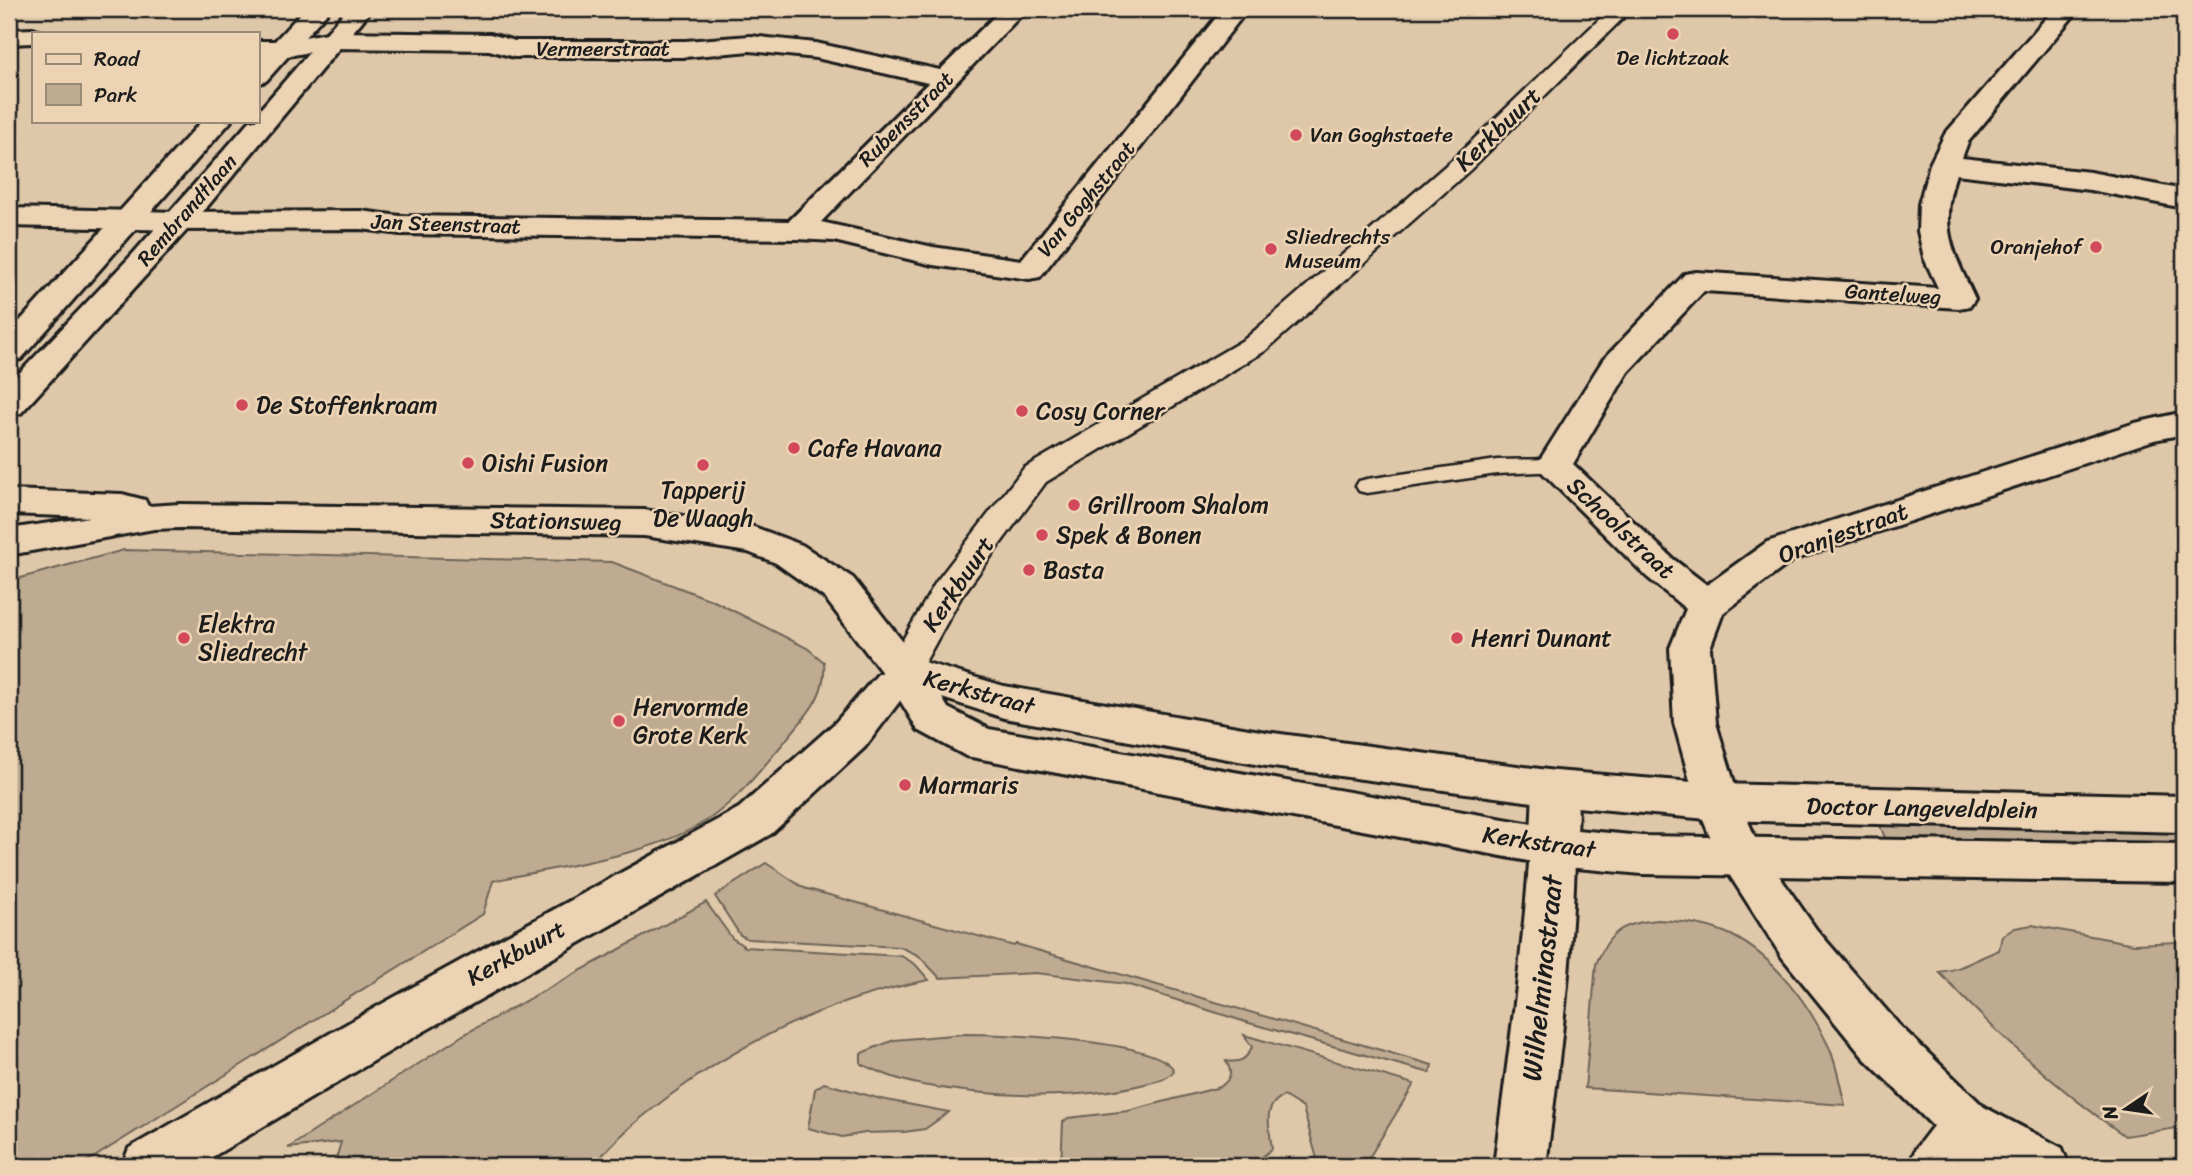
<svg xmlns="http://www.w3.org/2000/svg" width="2193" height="1175" viewBox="0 0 2193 1175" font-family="Sriracha,sans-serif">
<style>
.green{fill:#beab92;stroke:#6d6457;stroke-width:2}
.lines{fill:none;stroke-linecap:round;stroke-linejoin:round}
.service-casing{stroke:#1c1c1c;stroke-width:5}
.pedestrian-casing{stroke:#1c1c1c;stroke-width:5}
.minor-casing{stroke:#1c1c1c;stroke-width:6}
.tertiary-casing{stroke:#1c1c1c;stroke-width:6}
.service{fill:#ebd3b3;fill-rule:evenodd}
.pedestrian{fill:#ebd3b3;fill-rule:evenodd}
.minor{fill:#ebd3b3;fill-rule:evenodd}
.tertiary{fill:#ebd3b3;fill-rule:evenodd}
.poi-dot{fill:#d1495b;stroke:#ebd3b3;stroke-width:2.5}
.labels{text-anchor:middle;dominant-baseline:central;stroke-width:5;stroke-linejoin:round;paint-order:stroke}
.far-street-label{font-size:21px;fill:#1c1c1c;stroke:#ebd3b3}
.far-poi-label{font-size:21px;fill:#1c1c1c;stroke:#ebd3b3;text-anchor:start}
.street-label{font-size:24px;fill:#1c1c1c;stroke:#ebd3b3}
.poi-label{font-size:24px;fill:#1c1c1c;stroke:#ebd3b3;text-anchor:start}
.near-street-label{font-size:28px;fill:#1c1c1c;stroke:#ebd3b3}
</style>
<rect width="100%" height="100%" fill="#dfc8aa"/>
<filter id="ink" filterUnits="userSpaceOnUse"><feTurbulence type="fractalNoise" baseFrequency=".0143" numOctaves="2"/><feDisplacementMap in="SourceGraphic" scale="14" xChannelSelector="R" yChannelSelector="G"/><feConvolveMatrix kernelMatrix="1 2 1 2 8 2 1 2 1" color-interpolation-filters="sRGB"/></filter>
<g filter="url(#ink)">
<g class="green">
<path d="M124,550L612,562L714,601L807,648L824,662C827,696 806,715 786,740C763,767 741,796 712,817C656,856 560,866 493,881L483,914L80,1166H9V1049L17,1035L9,1034V581Z"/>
<polygon points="1879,823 2184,829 2184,852 1888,845"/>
<polygon points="766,863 804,888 1014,946 1016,944 1432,1065 1430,1073 1249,1023 1126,984 1036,973 940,978 918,955 900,947 748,939 740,935 715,896"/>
<path d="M706,902L732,938L745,947L901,956L915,964L929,980C835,998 748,1038 672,1094C644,1115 614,1138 594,1166H334L341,1142L288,1148L463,1035Z"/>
<path d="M1658,920C1682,921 1708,924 1731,935C1775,957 1809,1004 1829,1047C1837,1065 1840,1086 1845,1105L1585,1088L1596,964C1610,931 1622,923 1658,920Z"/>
<path d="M2032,925L2134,944L2178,942L2184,951V1127L2125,1136C2056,1089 1996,1033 1939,972C1961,970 1978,958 1999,950L2002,936L2015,928Z"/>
<path d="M964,1034C998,1034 1162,1039 1174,1071C1167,1080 1156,1081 1145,1084C1077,1101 991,1097 922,1085C902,1081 880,1073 861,1064V1054L864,1052L894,1040Z"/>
<path d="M1244,1035L1414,1084L1364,1166H1319L1303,1108L1284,1096C1261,1105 1270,1129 1272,1149L1251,1166H1061L1063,1122L1068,1118L1128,1111L1220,1087C1231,1079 1233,1073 1226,1061C1240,1063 1246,1060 1252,1047Z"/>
<polygon points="824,1083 881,1099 949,1112 925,1129 904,1132 865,1133 842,1137 808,1128 815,1089"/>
</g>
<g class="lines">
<g class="service-casing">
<polygon id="service" points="1554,459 1561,461 1564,466 1561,471 1497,474 1367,493 1359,491 1356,486 1359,481 1367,479 1497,460"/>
</g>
<g class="pedestrian-casing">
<polygon id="pedestrian" points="1610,9 1632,9 1470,170 1265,351 1046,482 961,597 915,680 903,684 891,680 885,671 936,582 1024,468 1245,339 1452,160"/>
</g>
<g class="minor-casing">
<g id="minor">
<polygon points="1002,9 1027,9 821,222 933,247 1021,260 1223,9 1248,9 1040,277 1029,279 933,265 834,241 797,239 400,234 361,229 179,230 9,226 9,208 179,212 361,211 400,216 789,221 928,83 816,58 750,51 685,57 514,57 489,50 333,48 282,57 257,57 257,41 282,41 333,32 490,34 515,41 685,41 750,36 816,43 940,70"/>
<path d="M2054,9H2079L1968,142L1962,158L2090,172L2184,190V208L2090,190L1956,174C1938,227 1953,252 1975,299L1970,306L1959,308L1704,291L1628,372L1573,464L1673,559L1707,585L1767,542L2135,423L2184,412V434L2154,440L1793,560L1723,613L1710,648L1716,723L1740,802L1759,847L1816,929L1899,1025L1984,1107L2062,1148L2069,1166H1992L1974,1156L1966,1166H1909L1916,1148L1933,1126L1863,1057L1782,957L1718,857L1696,802L1674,723L1670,648L1686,609L1647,577L1536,466L1603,360L1685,274L1696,272L1938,288L1924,258L1918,231L1919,204L1930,164L1945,134Z"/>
<polygon points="33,29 44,33 33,33 33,43 9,44 9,30"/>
<polygon points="892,670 906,674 912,685 865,747 771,834 414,1037 197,1166 122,1166 129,1148 380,1005 739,808 835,723 878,674"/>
<path d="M1555,771L1570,776C1583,800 1576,834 1575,860C1572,963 1559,1064 1546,1166H1494C1510,1040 1529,916 1533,788L1540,776Z"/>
</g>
</g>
<g class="tertiary-casing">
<g id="tertiary">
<polygon points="305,9 330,9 266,81 257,84 257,60"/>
<polygon points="347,9 372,9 196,220 21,413 9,416 9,384 131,256 250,121 257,121 257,113"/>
<polygon points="202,121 231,121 21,359 9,362 9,333"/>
<polygon points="9,490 122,494 145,500 148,506 180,504 644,510 754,527 802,545 853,578 917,660 1004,686 1266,732 1555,771 1718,784 2184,796 2184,832 1718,820 1555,805 1266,766 1004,718 942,698 948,708 989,729 1555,828 1642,836 2184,844 2184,882 1642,874 1555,866 966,756 918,730 889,682 825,598 776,563 748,552 644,536 180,528 154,529 9,555 9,529 90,517 9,514"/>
</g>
</g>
<use href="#service" class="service"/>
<use href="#pedestrian" class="pedestrian"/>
<use href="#minor" class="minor"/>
<use href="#tertiary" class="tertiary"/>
</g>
</g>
<g class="poi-dot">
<circle cx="1673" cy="34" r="7"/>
<circle cx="1296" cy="135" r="7"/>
<circle cx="2096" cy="247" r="7"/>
<circle cx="1271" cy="249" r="7"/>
<circle cx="242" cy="405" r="7"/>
<circle cx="1022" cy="411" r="7"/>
<circle cx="794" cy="448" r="7"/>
<circle cx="468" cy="463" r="7"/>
<circle cx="703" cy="465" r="7"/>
<circle cx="1074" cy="505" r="7"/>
<circle cx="1042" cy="535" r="7"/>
<circle cx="1029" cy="570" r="7"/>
<circle cx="184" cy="638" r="7"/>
<circle cx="1457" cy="638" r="7"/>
<circle cx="619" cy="721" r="7"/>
<circle cx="905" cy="785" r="7"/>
</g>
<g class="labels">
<g class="far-street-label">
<text x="603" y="49">Vermeerstraat</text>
<text transform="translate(906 119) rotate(-45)">Rubensstraat</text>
<text transform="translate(1086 199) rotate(-51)">Van Goghstraat</text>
<text transform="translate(187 210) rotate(-49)">Rembrandtlaan</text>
<text transform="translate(446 224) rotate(2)">Jan Steenstraat</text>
<text transform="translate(1893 294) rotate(4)">Gantelweg</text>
</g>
<g class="far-poi-label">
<text x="1673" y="58" text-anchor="middle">De lichtzaak</text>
<text x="1310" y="135">Van Goghstaete</text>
<text x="1285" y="237">Sliedrechts<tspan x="1285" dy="24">Museum</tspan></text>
<text x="2082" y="247" text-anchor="end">Oranjehof</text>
</g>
<g class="street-label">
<text transform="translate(1498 129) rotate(-44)">Kerkbuurt</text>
<text transform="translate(556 521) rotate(1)">Stationsweg</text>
<text transform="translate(1621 528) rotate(43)">Schoolstraat</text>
<text transform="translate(1843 533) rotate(-20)">Oranjestraat</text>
<text transform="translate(958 584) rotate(-56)">Kerkbuurt</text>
<text transform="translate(979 692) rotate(15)">Kerkstraat</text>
<text transform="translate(1922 808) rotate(1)">Doctor Langeveldplein</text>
<text transform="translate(1539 842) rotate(8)">Kerkstraat</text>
<text transform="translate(516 953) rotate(-29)">Kerkbuurt</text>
</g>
<g class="poi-label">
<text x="256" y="405">De Stoffenkraam</text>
<text x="1036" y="411">Cosy Corner</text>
<text x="808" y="448">Cafe Havana</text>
<text x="482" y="463">Oishi Fusion</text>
<text x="703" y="490" text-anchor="middle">Tapperij<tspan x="703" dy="28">De Waagh</tspan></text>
<text x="1088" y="505">Grillroom Shalom</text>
<text x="1056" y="535">Spek &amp; Bonen</text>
<text x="1043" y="570">Basta</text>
<text x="198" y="624">Elektra<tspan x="198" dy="28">Sliedrecht</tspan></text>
<text x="1471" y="638">Henri Dunant</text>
<text x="633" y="707">Hervormde<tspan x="633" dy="28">Grote Kerk</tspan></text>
<text x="919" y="785">Marmaris</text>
</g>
<g class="near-street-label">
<text transform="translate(1542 978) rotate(-84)">Wilhelminastraat</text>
</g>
</g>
<rect width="2193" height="1175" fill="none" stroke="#ebd3b3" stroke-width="35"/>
<rect x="18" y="18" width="2158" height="1140" fill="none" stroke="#1c1c1c" stroke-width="2.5" filter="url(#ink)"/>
<rect x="32" y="32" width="228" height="91" fill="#ebd3b3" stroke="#988a77" stroke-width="2"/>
<rect x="46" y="54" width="35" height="10" fill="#ebd3b3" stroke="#988a77" stroke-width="2"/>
<text x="94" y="66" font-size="21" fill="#1c1c1c">Road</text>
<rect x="46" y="84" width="35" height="21" fill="#beab92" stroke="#988a77" stroke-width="2"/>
<text x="94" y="102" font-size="21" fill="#1c1c1c">Park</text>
<g transform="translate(2126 1109) rotate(257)" stroke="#ebd3b3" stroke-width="5" paint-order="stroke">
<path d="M0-5L12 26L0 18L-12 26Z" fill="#1c1c1c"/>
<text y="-10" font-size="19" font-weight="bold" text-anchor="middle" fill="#1c1c1c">N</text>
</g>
</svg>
